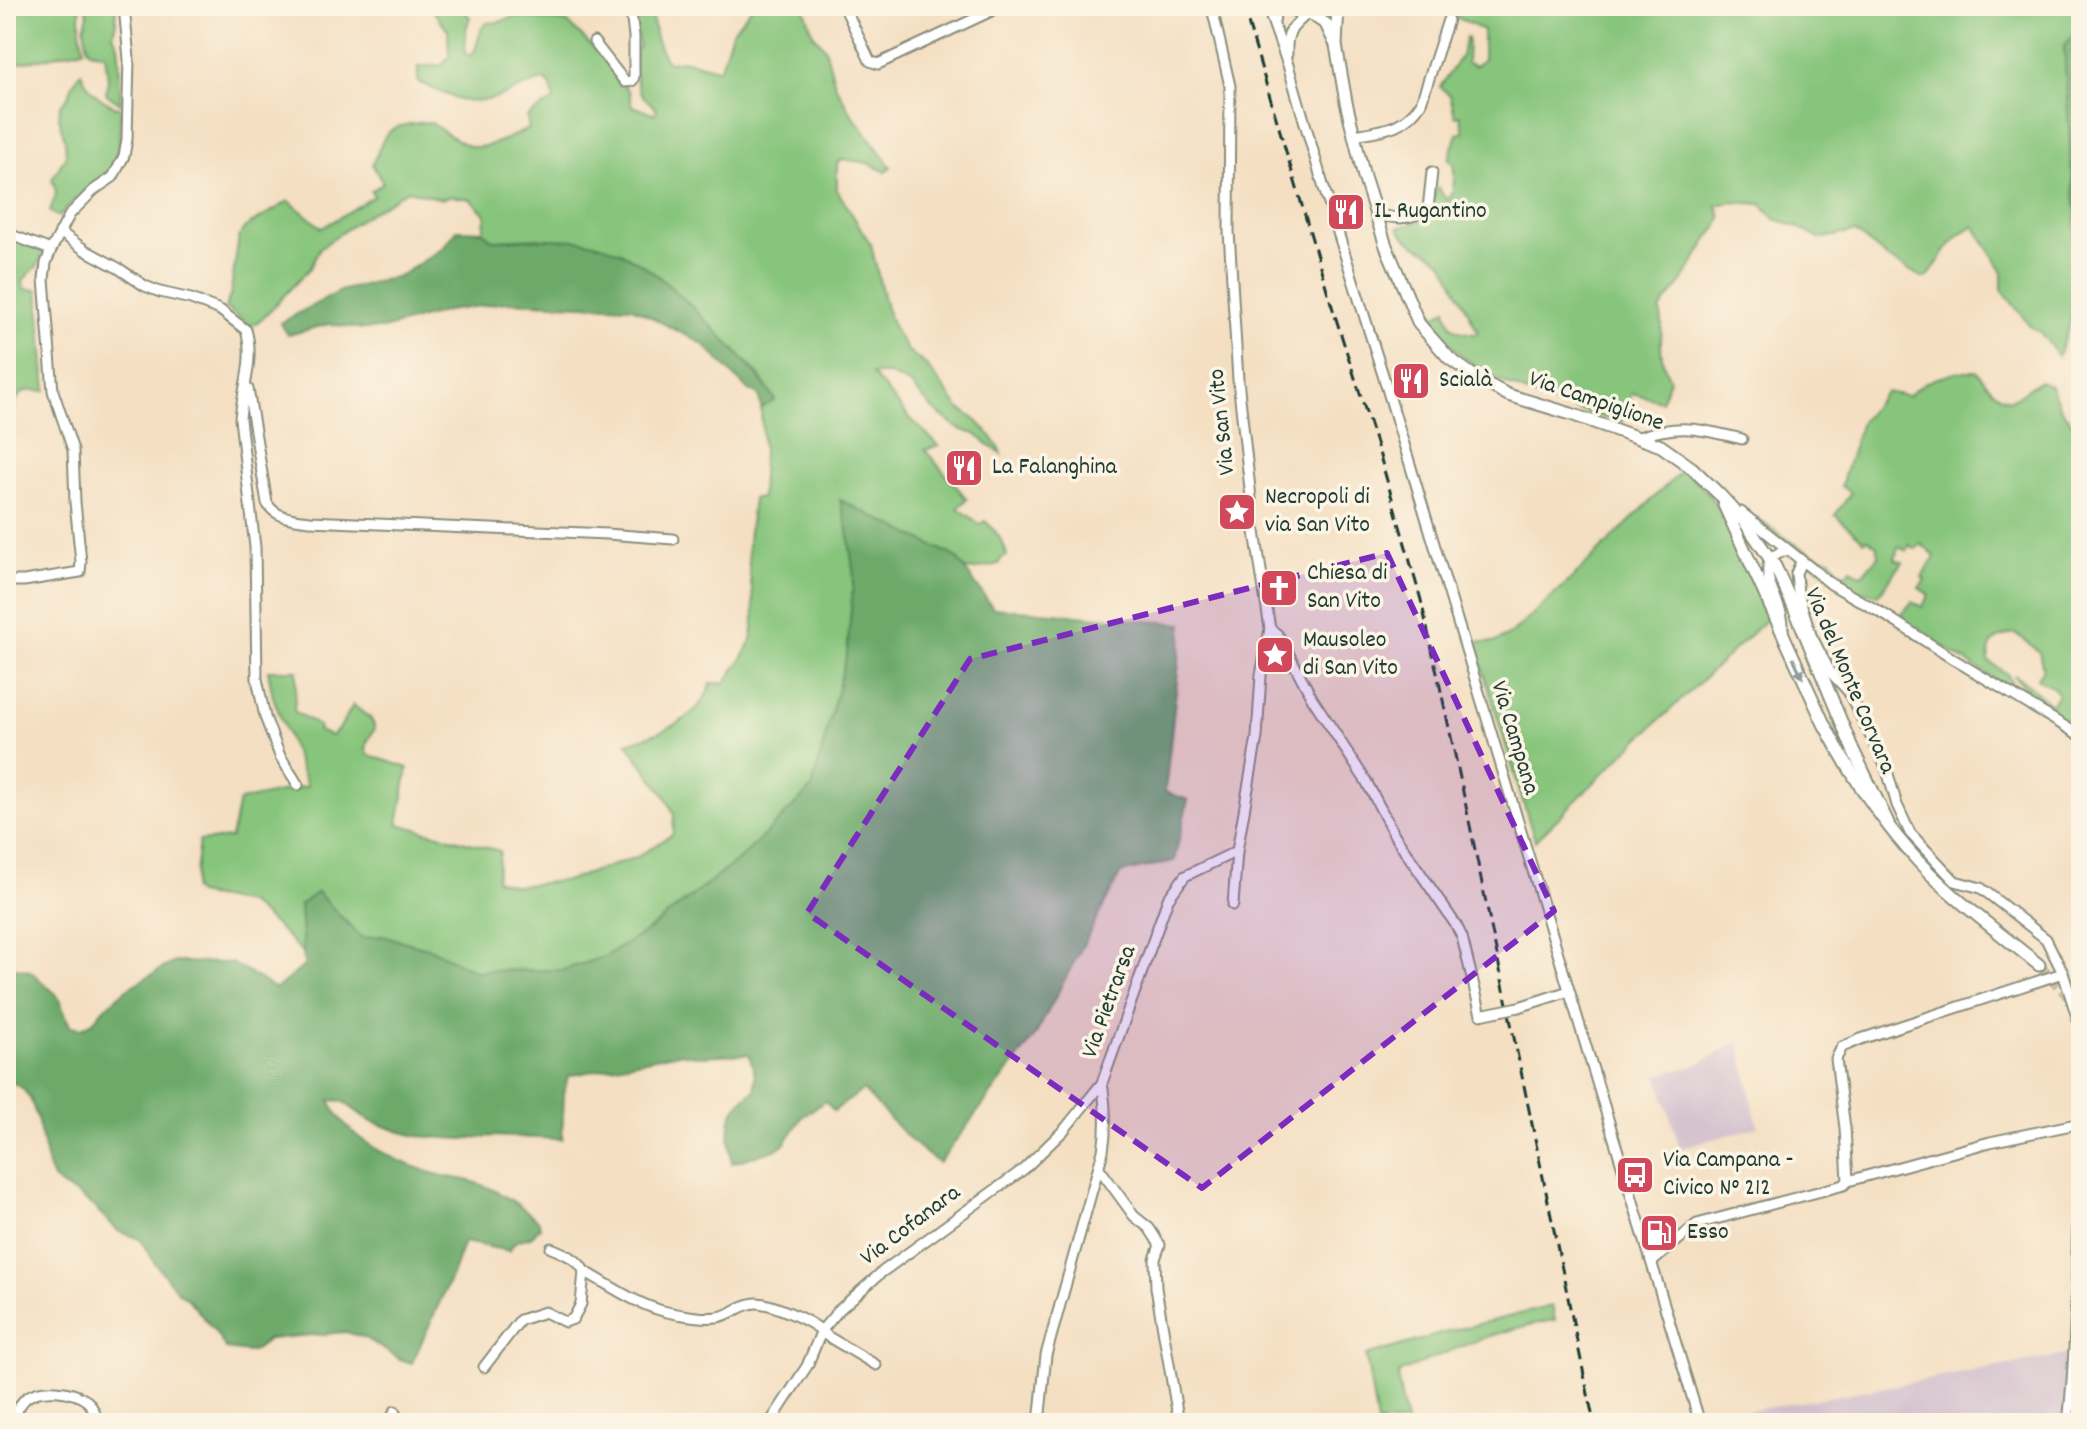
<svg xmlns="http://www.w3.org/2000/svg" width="2087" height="1429" viewBox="0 0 2087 1429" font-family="Dekko,sans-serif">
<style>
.industrial{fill:#d0bdcc}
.green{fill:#87c57b;stroke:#538158;stroke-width:2}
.forest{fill:#6daa6b;stroke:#467450;stroke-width:2}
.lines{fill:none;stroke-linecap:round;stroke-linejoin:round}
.major-tunnel{stroke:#c9bfa6;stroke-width:11;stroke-dasharray:11 5.5;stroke-linecap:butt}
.minor-casing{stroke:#8a8e7b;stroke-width:13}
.major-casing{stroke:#8a8e7b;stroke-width:15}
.minor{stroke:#fff;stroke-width:9}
.major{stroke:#fff;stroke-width:11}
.rail{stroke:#1f3d34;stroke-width:3;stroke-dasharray:12 6;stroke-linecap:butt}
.minor-bridge-casing{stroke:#8a8e7b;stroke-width:13;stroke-linecap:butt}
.minor-bridge{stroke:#fff;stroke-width:9}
.oneway{fill:#8f9e9a}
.marked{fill:#7b2cbf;fill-opacity:0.2;stroke:#7b2cbf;stroke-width:6;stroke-dasharray:16 10;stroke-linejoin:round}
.labels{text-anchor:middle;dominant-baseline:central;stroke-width:7;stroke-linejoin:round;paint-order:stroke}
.poi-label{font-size:24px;fill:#1f3d34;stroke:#fcf5e5;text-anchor:start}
.street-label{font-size:24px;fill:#1f3d34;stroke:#fcf5e5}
</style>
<rect width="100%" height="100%" fill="#fcf5e5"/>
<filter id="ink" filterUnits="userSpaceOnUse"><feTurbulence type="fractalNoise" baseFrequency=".0125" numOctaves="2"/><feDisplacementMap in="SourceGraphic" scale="16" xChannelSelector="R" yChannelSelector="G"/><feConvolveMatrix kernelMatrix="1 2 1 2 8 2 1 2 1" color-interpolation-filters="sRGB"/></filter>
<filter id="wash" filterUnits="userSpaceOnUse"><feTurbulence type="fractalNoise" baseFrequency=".006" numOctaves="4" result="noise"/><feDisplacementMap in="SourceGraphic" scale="32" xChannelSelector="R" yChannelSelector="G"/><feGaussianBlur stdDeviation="1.8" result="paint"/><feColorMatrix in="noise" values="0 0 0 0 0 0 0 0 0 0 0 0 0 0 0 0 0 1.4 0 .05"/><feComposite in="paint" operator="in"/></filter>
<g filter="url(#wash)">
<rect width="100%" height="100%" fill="#f4dfc2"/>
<g class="industrial">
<polygon points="1739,1042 1758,1127 1680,1148 1657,1075 1695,1066"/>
<polygon points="2071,1354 2064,1423 1711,1423 1709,1418"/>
</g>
<g class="green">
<polygon points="6,6 80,6 80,31 84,49 40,59 6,65"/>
<polygon points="85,6 116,6 116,22 113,35 118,45 119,55 121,104 106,94 108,79 105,54 90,51 88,49 84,28 88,15"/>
<path d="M434,6H459L470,17L466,29L465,53L470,56L475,50L482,27L487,23L499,22L516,16L567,22L604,58L629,92L632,106L654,114L657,110C653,104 647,101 643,96C633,83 635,65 635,50L639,47L632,6H650L656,38L664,58L669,62L683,60L718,69L722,64L732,32L753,6H804L813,34L825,48L835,85L851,113L891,167L886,172L868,163L843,159L837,163V190L871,245L886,309L896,332L907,350L926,365L959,408L976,420L990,435L1000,449L1001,454L975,434L959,429L933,409L910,384L889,374H872L909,417L939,446L925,450L967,499L958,508L980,524L985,521C996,531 1004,541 1007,556L1002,558L998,564L973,570L965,569L956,557L841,501L848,530L854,577L847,654L812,789L742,857L647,931L604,957L563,970L474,971L431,949L384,936L362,938L300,905L303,953L275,925L248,903L197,894L193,890L199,841L231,838L239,801L307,786L273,697L268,670H297L294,711L319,726L318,731L332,736L341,726L353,705L371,719L375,728L367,742L366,751L369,755L408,768L398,824L500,851L496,880L516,886L569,880L637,857L673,834L674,814L666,797L627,743C660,733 701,720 711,683H725C732,673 740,663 746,652C764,619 746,577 748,542C749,527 752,513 753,498H761L763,451L761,408L775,400L758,374L689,304L658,276L621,252L538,238L492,240L483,231L486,215L470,199L450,196L441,199L408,190L365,216L320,248L310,268L263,318L251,326L225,308L230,296L239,237L244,228L289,201L322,228L374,196L371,191L383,183L372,164C378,155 380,142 387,134C395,124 418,123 430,122C441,129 462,146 474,147C492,148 513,135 529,129L527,117L554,100L551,86L545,80L539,81C517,89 490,105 465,101C449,97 433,88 418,82V67L442,65L449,56L448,30L433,11Z"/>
<path d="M1439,6H2081V27L2064,46L2076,212L2071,320L2058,356L2041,333L2031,327L2002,290V270L1974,226C1952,235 1941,259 1928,277L1923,278L1888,258L1855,232L1819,239L1798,227L1775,219L1761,204L1733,202L1717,205L1721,217L1717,228L1709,237L1682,282L1666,301L1660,311C1665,325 1660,332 1661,346C1661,357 1665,370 1670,380L1661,401L1632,393L1621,423C1569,406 1509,394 1466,359C1450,346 1437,329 1425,312L1431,309L1436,316L1446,309C1450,331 1456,332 1476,334L1478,332L1444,263C1428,247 1412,249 1398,228C1404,225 1412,224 1418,222C1433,216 1430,198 1438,187L1447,201C1455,193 1455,173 1453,163L1448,160L1457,134L1464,132L1460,115L1455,116L1450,95L1440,87L1461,56L1466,37H1468L1467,63L1476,66L1483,59V30L1458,18Z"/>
<path d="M81,72C89,92 101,101 121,109L118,158L116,165L76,198L59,217L50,212C51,205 55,200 56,193C56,189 53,184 52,179L66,156L65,141L59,118L60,106L68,97L74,82Z"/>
<path d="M6,235L44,252L38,265L23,280L24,289L38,290L46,391C40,391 31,390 26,391C16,394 11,412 11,421L6,419Z"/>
<path d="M1964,371H1976C1988,383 1993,394 2010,400C2021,395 2029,387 2040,381L2051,386L2060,408L2075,426L2080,437L2081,733L2029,701L2025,690L2014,675C2027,682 2038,695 2051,704L2058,694L2055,689L2037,678L2043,669L2039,652C2032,646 2025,639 2017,635C2011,632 2011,634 2004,636C1991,639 1989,648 1988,661L2007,674L2019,695L1898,618L1912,602L1922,607L1929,595L1919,588L1925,580L1922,577L1935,556L1921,544L1916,549L1909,545L1907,551L1898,547L1895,559L1903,562L1878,595L1849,588L1835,581L1758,520V518C1777,531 1807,556 1830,559L1839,571L1846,575L1851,569L1862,575L1878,556V547L1868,539L1864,541L1835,515L1851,493L1841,486L1861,422L1885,392L1908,396C1923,380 1942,376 1964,371Z"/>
<path d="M1681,471C1720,486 1753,579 1770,616L1620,757L1535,841L1475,644L1479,642H1495L1511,634L1567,583Z"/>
<polygon points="2081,1303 2081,1423 2070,1423 2078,1362 2078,1316 2080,1314"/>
<path d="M1552,1306L1555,1320C1497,1329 1452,1350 1399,1373L1398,1380L1406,1423H1377L1366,1356L1454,1330Z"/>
</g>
<g class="forest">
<polygon points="2081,27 2081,226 2076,212 2071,163 2064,46"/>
<path d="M457,230L483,231L492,240C523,240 554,237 584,241C638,249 679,294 715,330C737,353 757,373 775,400L761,408L759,396L745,387L703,344L632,307L506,302L447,311L383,329H363L329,324L288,335L280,323L340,291L400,276L443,248Z"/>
<path d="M840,500L956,557L993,608L1183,624L1165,792L1188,800L1174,861L1121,873L1035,1036L939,1163C910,1144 887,1115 863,1090L834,1111L825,1101L803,1116L785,1143L775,1150L732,1163C728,1131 724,1110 755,1090V1074L749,1054L696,1056L679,1053L568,1076L564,1092L562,1139L492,1136L462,1139L417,1136L401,1132L370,1121L342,1101L330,1100C346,1141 399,1163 439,1175C449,1178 460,1178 470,1181C496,1188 519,1204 539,1221L540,1227C537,1230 535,1234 532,1236C519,1243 519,1234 509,1251L464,1242L452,1275L412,1363L400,1359L363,1337L346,1332L268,1339L257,1349L249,1352L226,1349L213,1329L188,1299L178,1292L154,1262L140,1239L119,1232L94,1207L78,1195L64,1188L53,1179L48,1167L37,1118L30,1098L22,1088L6,1079V966L30,971L57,995L70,1026L82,1028L93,1022L103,1009L128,988L174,962L232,963L276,989L304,966L300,905L317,892L362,938L384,936L431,949L474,971L563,970L604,957L647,931L742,857L812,788L847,654L854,577L848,530Z"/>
</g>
</g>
<g filter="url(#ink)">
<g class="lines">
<polyline class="major-tunnel" points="2039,965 2081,1009"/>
<g class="minor-casing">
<g id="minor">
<polyline points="576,6 576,9"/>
<polyline points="844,6 870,61 878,64 1002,6"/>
<polyline points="1267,6 1288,65 1323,185 1383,375 1700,1423"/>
<polyline points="1212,8 1230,86 1229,231 1238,380 1254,525 1270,629 1277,634 1282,641 1312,698 1366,781 1395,836 1456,925 1462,937 1481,1015 1485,1014"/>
<polyline points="1274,23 1276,6"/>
<polyline points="594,42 625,82 632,81 634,77 634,36 630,6"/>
<path d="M1287,54C1286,32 1291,28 1307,14"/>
<path d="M1354,135C1383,130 1404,129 1421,103L1448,20"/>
<path d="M1375,214C1396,219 1408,221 1428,209L1432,172"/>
<path d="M60,232L85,250L118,268L145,286L160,292L191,299L220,310L246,330C255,359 242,390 240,419L255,547L257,679L265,717L280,756L298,785"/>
<polyline points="6,233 51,250"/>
<path d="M248,389L267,503C275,518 294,519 310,521L607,534L673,539"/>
<path d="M1639,437C1679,423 1702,429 1742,439"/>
<polyline points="1741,512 1831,584 1885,615 1953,659 2081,736"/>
<polyline points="1801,562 1796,573 1798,593 1811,635 1830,672 1848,691 1886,767 1897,805 1910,833 1955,881 1981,888 2046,939 2063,973 2081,1029"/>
<polyline points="6,581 24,581 80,572 81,562 75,502 73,450 53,391 44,279 46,263 51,250 70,214 94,190 113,177 124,156 127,139 129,59 124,6"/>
<path d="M1783,632C1786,605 1760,585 1770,557L1787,550"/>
<polyline points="1233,905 1237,851"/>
<polyline points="1519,1007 1569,991"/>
<polyline points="1099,1168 1134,1216 1149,1228 1160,1245 1155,1259 1156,1288 1179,1423"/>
<polyline points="1848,1181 1845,1128 1836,1059 1842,1047 1861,1039 2063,973"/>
<path d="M551,1248C564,1253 578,1259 584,1271C611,1286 637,1305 667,1312C680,1315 709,1320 722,1316C733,1313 744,1303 756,1303C772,1303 817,1323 827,1336L876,1365"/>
<polyline points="1652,1262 1697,1224 1844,1185 1848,1181 1990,1142 2081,1123"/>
<polyline points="484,1367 520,1320 545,1312 565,1322 573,1319 581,1304 584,1271"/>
<path d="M7,1423C16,1416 19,1404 26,1398C41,1386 72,1390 87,1401C93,1406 96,1416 99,1423"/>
<polyline points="389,1423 395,1411"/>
<polyline points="770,1423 807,1366 822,1330 839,1310 882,1272 1024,1169 1064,1130 1102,1083"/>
<path d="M1039,1423L1046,1355L1103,1151C1107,1128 1106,1107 1102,1083L1168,899L1185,876L1237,851L1257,737L1261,675L1270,629"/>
<path d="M2068,1423C2079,1329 2075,1234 2081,1140"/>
</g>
</g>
<g class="major-casing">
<g id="major">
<path d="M1287,6C1301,16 1315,16 1330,6"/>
<polyline points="1338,6 1336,45 1346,102 1364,177 1386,246 1419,324 1449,358 1478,379 1508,395 1571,414 1661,446 1692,468 1720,495 1744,521 1775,566 1795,610 1853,750 1888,823"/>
<polyline points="1311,14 1326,24 1335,43"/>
<path d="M1724,505L1824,724C1850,773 1880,820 1918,861C1954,900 1999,932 2039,965"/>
</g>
</g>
<use href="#minor" class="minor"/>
<use href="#major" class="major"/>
<polyline class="rail" points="1243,6 1330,300 1380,456 1421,600 1462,787 1594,1423"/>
<g class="minor-bridge-casing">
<polyline id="minor-bridge" points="1485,1014 1519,1007"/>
</g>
<use href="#minor-bridge" class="minor-bridge"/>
</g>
<defs><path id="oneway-solid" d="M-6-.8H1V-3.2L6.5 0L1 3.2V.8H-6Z" transform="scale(2)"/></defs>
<use class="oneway" href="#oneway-solid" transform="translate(1798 668) rotate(65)"/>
</g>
<path class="marked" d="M1387,553L1554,911L1202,1188L807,913L970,659Z"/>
<defs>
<g id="restaurant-square" transform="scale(2)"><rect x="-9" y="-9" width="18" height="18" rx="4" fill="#d1495b" stroke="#fcf5e5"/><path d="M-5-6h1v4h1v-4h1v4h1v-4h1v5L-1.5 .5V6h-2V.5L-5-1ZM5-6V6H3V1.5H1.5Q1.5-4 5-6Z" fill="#fff"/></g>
<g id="sight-square" transform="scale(2)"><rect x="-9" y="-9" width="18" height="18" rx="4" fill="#d1495b" stroke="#fcf5e5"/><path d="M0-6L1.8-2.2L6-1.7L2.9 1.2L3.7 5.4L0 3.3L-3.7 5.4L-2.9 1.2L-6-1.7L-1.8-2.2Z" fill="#fff"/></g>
<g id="church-square" transform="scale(2)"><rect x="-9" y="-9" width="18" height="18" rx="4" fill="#d1495b" stroke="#fcf5e5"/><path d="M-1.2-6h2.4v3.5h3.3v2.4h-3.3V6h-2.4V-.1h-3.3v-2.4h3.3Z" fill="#fff"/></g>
<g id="bus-square" transform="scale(2)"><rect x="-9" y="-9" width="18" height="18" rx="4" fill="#d1495b" stroke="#fcf5e5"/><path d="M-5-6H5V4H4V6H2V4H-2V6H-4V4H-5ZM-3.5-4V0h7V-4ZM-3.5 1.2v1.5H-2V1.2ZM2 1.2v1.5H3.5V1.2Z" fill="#fff"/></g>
<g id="fuel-square" transform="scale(2)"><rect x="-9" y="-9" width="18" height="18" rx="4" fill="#d1495b" stroke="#fcf5e5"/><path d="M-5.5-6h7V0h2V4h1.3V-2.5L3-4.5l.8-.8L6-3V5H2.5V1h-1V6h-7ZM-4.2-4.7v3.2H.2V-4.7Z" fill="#fff"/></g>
</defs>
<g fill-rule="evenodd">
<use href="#restaurant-square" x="1346" y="212"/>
<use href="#restaurant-square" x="1411" y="381"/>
<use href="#restaurant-square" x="964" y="468"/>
<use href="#sight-square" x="1237" y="512"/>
<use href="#church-square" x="1279" y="588"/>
<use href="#sight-square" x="1275" y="655"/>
<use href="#bus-square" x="1635" y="1175"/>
<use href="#fuel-square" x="1659" y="1233"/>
</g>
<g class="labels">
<g class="poi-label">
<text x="1374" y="212">IL Rugantino</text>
<text x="1439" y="381">Scialà</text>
<text x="992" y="468">La Falanghina</text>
<text x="1265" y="498">Necropoli di<tspan x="1265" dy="28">via San Vito</tspan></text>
<text x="1307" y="574">Chiesa di<tspan x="1307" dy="28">San Vito</tspan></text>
<text x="1303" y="641">Mausoleo<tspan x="1303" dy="28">di San Vito</tspan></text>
<text x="1663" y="1161">Via Campana -<tspan x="1663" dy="28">Civico N° 212</tspan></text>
<text x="1687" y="1233">Esso</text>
</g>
<g class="street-label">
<text transform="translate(1596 402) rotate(19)">Via Campiglione</text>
<text transform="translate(1223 422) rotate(-96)">Via San Vito</text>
<text transform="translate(1849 681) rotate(67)">Via del Monte Corvara</text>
<text transform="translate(1514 738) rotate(73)">Via Campana</text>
<text transform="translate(1110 1002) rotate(-70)">Via Pietrarsa</text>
<text transform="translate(911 1226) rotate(-37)">Via Cofanara</text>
</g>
</g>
<rect width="2087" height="1429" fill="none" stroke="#fcf5e5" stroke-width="32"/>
</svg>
